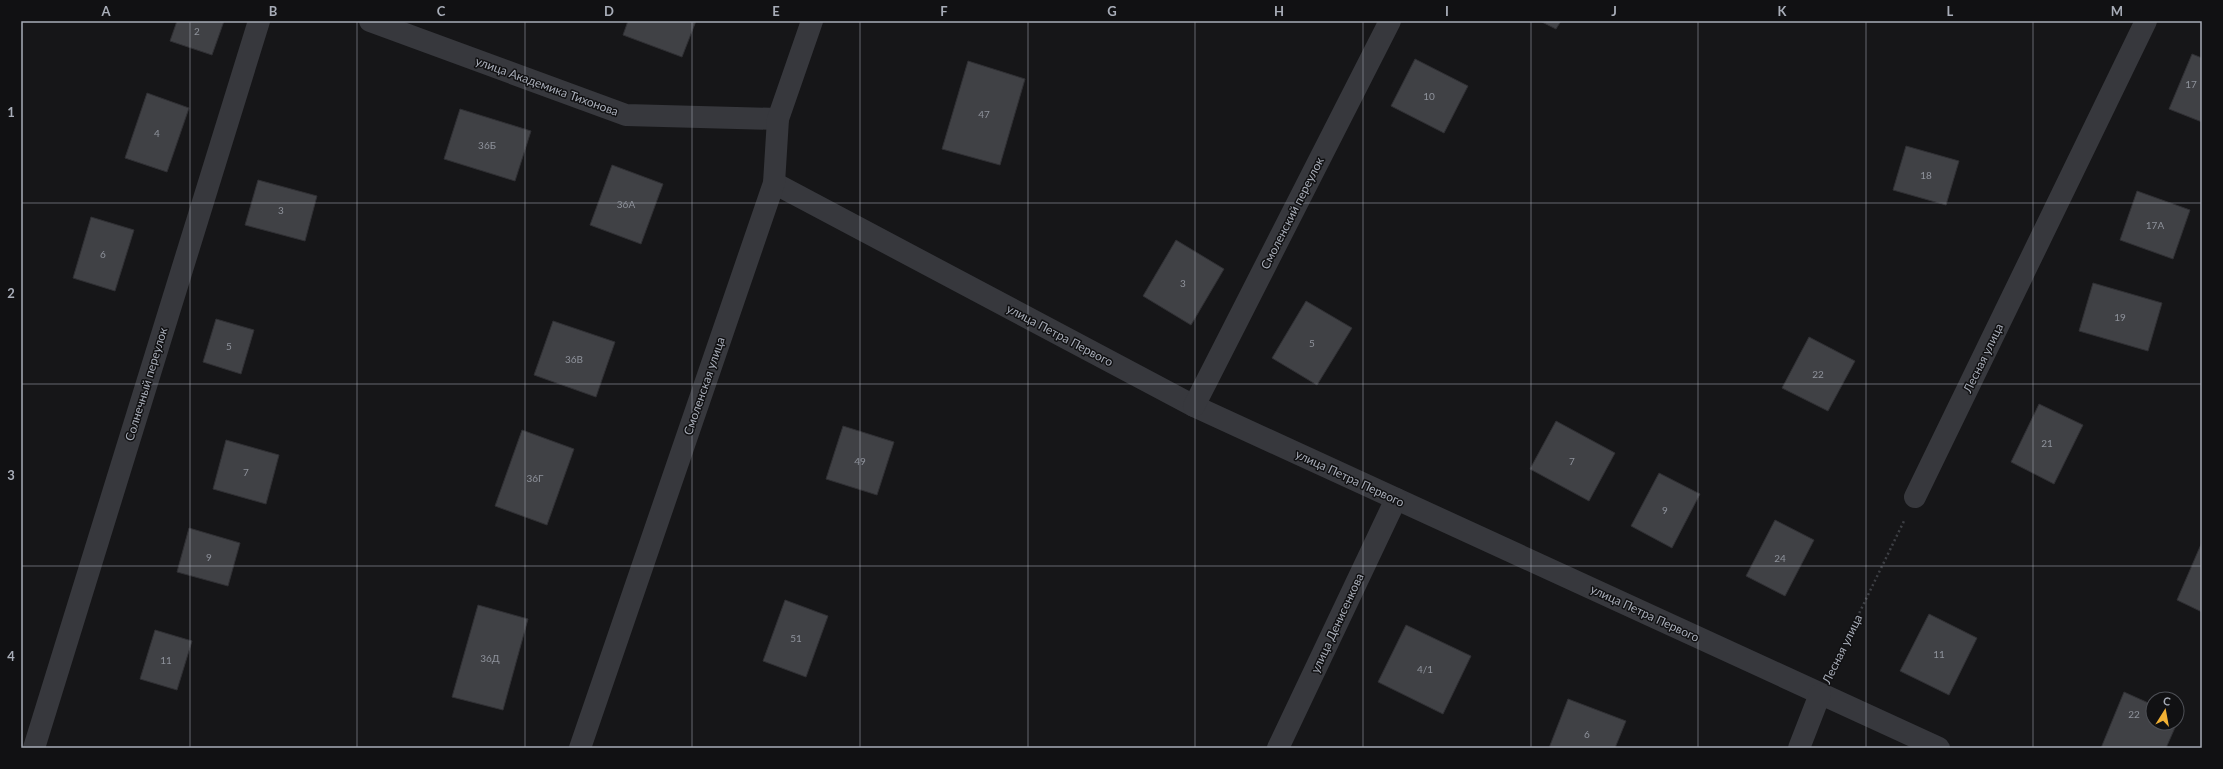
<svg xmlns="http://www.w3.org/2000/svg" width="2223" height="769" viewBox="0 0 2223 769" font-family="Lato,sans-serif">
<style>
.building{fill:#404145;stroke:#303034}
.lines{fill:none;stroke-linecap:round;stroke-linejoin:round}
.path{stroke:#3d3f44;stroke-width:2.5;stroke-dasharray:2 3;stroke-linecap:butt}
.minor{stroke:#37383d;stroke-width:22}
.tertiary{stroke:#37383d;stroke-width:22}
.grid{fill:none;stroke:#a8adb8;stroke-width:1;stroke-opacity:0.55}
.labels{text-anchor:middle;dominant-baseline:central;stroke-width:3;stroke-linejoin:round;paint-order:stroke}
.number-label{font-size:10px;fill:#8e929b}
.street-label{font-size:12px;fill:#a8adb8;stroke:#111113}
.neatline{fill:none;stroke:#a8adb8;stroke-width:1.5}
.grid-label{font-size:13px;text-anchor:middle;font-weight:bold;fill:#a8adb8}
</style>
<rect width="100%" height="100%" fill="#161618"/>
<g class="building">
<polygon points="177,21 224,21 212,55 170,41"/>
<polygon points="628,21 696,21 682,57 623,35"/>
<polygon points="1540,21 1561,21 1556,29"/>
<polygon points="2192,54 2202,58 2202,122 2169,109"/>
<polygon points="1415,59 1468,86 1444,133 1391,106"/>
<polygon points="968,61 1025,79 1000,165 942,149"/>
<polygon points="147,93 189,108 167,172 125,158"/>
<polygon points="460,109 531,131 515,181 444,159"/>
<polygon points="1906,146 1959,161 1946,205 1893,190"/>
<polygon points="612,165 663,184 641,244 590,225"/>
<polygon points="258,180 317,196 305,241 245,225"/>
<polygon points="2137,191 2190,210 2173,259 2120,240"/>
<polygon points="91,217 134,230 115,291 73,278"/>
<polygon points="1176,240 1224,269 1191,325 1143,296"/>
<polygon points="2093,283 2162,303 2148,351 2079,331"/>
<polygon points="1306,301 1352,328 1317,385 1272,358"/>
<polygon points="216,319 254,330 241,374 203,362"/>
<polygon points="553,321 615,342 596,397 534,375"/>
<polygon points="1809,337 1855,361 1828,411 1782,388"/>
<polygon points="2039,404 2083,425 2054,484 2011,462"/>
<polygon points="1556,421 1615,453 1589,501 1530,469"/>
<polygon points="843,426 894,442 877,495 826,479"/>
<polygon points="522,430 574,449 547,525 495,506"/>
<polygon points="226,440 279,455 266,504 213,489"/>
<polygon points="1659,473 1700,494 1672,548 1631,526"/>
<polygon points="1775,520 1814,540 1785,596 1746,576"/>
<polygon points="189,528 240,543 228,586 177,572"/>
<polygon points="2202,542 2202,612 2177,600"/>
<polygon points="785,600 828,616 806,677 763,661"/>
<polygon points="478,605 528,619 503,710 452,697"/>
<polygon points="1929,614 1977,638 1949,695 1900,671"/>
<polygon points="1406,625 1471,656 1443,714 1378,682"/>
<polygon points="155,630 192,641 177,690 140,679"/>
<polygon points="2124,692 2153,705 2153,723 2177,723 2166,748 2101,748"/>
<polygon points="1568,699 1626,721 1615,748 1549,748"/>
</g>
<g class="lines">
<polyline class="path" points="1833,667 1904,521"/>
<g class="minor">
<polyline points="370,21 626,115 778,119"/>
<polyline points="774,183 1194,406 1939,748"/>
<polyline points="1194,406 1390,21"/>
<polyline points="1915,497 2146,21"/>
<polyline points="34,748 259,21"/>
<polyline points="1278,748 1396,499"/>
<polyline points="1799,748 1820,694"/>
</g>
<polyline class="tertiary" points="580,748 774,183 778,119 812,21"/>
</g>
<path class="grid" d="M190,21V748M357,21V748M525,21V748M692,21V748M860,21V748M1028,21V748M1195,21V748M1363,21V748M1531,21V748M1698,21V748M1866,21V748M2033,21V748M21,203H2202M21,384H2202M21,566H2202"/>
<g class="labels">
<g class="number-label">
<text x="197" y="31">2</text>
<text x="2191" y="84">17</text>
<text x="1429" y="96">10</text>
<text x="984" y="114">47</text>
<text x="157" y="133">4</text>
<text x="487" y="145">36Б</text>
<text x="1926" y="175">18</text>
<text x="626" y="204">36А</text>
<text x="281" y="210">3</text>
<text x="2155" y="225">17А</text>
<text x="103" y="254">6</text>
<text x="1183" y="283">3</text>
<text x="2120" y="317">19</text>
<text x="1312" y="343">5</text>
<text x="229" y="346">5</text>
<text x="574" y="359">36В</text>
<text x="1818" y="374">22</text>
<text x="2047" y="443">21</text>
<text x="860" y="461">49</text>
<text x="1572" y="461">7</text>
<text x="246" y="472">7</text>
<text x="535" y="478">36Г</text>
<text x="1665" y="510">9</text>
<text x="209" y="557">9</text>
<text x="1780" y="558">24</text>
<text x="796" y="638">51</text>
<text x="1939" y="654">11</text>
<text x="490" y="658">36Д</text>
<text x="166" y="660">11</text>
<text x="1425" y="669">4/1</text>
<text x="2134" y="714">22</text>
<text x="1587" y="734">6</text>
</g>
<g class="street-label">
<text transform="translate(547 86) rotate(20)">улица Академика Тихонова</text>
<text transform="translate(1292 213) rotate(-63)">Смоленский переулок</text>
<text transform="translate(1060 335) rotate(28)">улица Петра Первого</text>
<text transform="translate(1983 358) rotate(-64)">Лесная улица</text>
<text transform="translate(146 384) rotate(-73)">Солнечный переулок</text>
<text transform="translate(704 386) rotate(-71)">Смоленская улица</text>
<text transform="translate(1350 478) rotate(25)">улица Петра Первого</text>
<text transform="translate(1645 613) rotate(25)">улица Петра Первого</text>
<text transform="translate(1337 623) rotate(-65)">улица Денисенкова</text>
<text transform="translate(1842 649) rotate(-64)">Лесная улица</text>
</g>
</g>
<rect width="2223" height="769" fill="none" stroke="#111113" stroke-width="44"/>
<g transform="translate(2165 711) rotate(11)"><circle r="19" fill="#111113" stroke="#4d4f55"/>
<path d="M0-3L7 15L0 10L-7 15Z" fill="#f2b134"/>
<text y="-6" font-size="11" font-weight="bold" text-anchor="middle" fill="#a8adb8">С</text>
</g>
<rect x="22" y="22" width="2179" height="725" class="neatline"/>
<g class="grid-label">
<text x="106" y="16">A</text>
<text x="273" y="16">B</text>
<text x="441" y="16">C</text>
<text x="609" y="16">D</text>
<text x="776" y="16">E</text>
<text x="944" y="16">F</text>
<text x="1112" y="16">G</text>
<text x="1279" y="16">H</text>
<text x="1447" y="16">I</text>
<text x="1614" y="16">J</text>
<text x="1782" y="16">K</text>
<text x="1950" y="16">L</text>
<text x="2117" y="16">M</text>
<text x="11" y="117">1</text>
<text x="11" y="298">2</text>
<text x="11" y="480">3</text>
<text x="11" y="661">4</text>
</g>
</svg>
